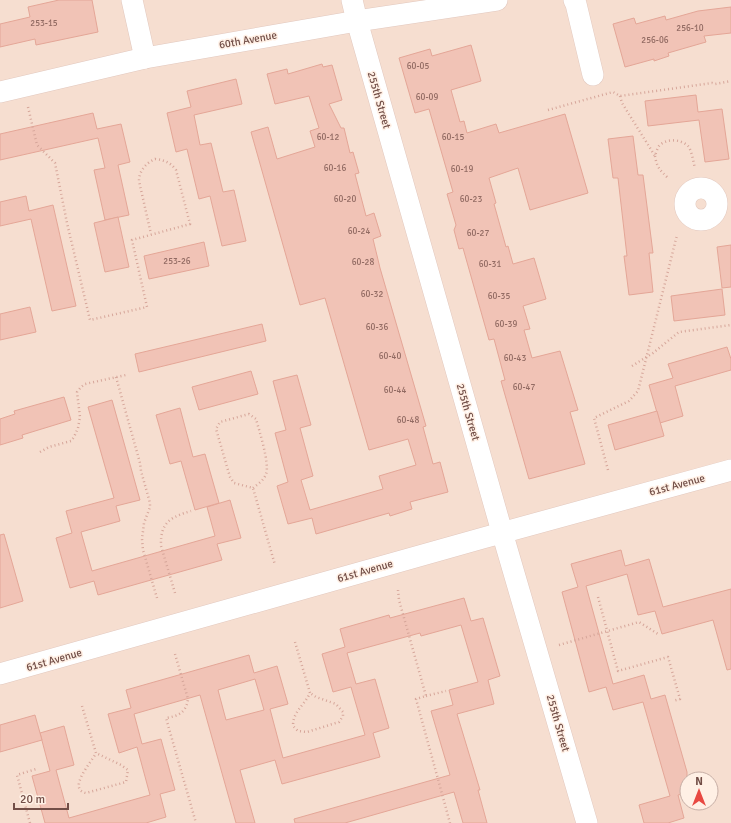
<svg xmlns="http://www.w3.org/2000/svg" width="731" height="823" viewBox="0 0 731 823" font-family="Signika,sans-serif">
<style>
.residential{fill:#f6ded0;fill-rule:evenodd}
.building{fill:#f1c3b6;stroke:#e4a697;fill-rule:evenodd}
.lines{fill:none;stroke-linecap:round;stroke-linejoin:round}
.minor-casing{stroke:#e2c8be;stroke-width:22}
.path{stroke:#d6a69a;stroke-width:2.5;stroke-dasharray:1 3;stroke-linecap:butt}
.minor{stroke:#fff;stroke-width:21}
.labels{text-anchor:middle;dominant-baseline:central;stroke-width:3;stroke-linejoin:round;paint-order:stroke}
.number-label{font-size:9px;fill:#926b63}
.street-label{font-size:11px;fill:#724e47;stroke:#fff0e5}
</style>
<rect width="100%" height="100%" fill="#fcebdf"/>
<path class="residential" d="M0,0H731V823H0ZM687,779H711V803H687Z"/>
<g class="building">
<polygon points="59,0 92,0 98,32 36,45 35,39 0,47 0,24 30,17 28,7"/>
<polygon points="731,7 731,33 704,36 706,42 668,53 669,56 654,61 654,59 625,67 613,24 634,18 636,24 665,16 666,20 698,11"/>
<polygon points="471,45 481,81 451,90 460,122 464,121 467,133 496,124 499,133 565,114 588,193 530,210 518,168 489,178 496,203 494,204 506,247 508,246 513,264 534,258 546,299 523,306 530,329 524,330 532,358 560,351 578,410 570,412 585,464 529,479 501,381 505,380 494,339 489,340 463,248 459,249 454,230 456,225 447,194 453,192 429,109 415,113 399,58 430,49 432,56"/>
<polygon points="322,64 323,67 332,65 342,100 329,104 341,128 344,128 350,153 353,152 359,173 355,174 366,216 374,213 381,236 373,239 380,268 426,426 423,427 433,464 440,462 448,492 410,502 412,509 390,516 389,513 316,534 312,518 288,524 277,486 288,482 275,433 286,430 273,381 297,375 311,425 300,428 313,476 301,480 310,510 383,489 379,476 416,465 408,439 369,450 325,298 300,305 251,132 268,127 277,159 315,147 310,131 319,128 309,96 275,104 267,74 287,69 288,74"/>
<polygon points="236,79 242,104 194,115 200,145 211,143 223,192 234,190 246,241 222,246 210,196 199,199 187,149 176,152 167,113 191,107 187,91"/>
<polygon points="696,95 698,112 722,109 729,159 705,162 699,120 648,126 645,101"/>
<polygon points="93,113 97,129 121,124 130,162 118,165 129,215 105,220 94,170 105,168 98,138 0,160 0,134"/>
<polygon points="633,136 638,175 643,175 653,253 649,253 653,292 629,295 624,256 627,256 618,178 613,178 608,139"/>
<polygon points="26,196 29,211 53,205 76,306 52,311 31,219 0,226 0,202"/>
<polygon points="118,217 129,267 105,272 94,223"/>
<polygon points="204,242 209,266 149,279 144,256"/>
<polygon points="731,245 731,287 722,288 717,247"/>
<polygon points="722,289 725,315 674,321 671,296"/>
<polygon points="30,307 36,332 0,340 0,314"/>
<polygon points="262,324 266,341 139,372 135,354"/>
<polygon points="727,347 731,359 731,370 675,386 683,416 660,423 649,385 673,378 668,364"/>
<polygon points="251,371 258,394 199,410 192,387"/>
<polygon points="64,397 71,420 22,435 23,438 0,445 0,419 15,414 14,411"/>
<polygon points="112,400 140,500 116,506 120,521 81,532 92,571 215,536 207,507 230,500 241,538 217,544 222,560 98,595 94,581 70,588 56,538 72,533 66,511 114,498 88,407"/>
<polygon points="180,408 193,457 205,454 219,503 195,510 181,461 170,464 156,415"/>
<polygon points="657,411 664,436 615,450 608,425"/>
<polygon points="4,534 23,601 0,608 0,535"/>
<polygon points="621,550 625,566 649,559 663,607 731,589 731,669 727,670 713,620 662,634 655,611 638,615 627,574 586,586 613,684 644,675 651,699 665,695 687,772 687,793 678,795 684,818 668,823 644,823 639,805 670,796 643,702 613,710 606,687 589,692 562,592 578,587 571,564"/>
<path d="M464,598L471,621L483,618L500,676L488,680L494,704L457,714L480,790H478L487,823H463L454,792L345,823H295L294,819L450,775L431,711L453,705L449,690L478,682L461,625L421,636L420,633L347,653L356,684L375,679L389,728L373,733L380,757L282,784L275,760L240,770L255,823H236L200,695L134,714L142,744L161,739L175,790L160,794L166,817L146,823H45L32,776L50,771L40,733L64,726L74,765L56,770L69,818L150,795L137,747L119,753L108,714L131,708L126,690L249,655L254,673L277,666L288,704L270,709L283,758L365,735L351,687L333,692L322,654L345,647L340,629L389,615L390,618ZM255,679L264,710L226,720L218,690Z"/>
<polygon points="35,715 42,740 0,752 0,725"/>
</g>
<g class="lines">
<g class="minor-casing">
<g id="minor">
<polyline points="132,0 145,58"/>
<polyline points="352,0 357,21 502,532 587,823"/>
<polyline points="574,0 576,4 593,75"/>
<polyline points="0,92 145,58 357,21 497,0"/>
<circle cx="701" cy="204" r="16"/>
<polyline points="0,674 483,538 731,470"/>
</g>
</g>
<g class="path">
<path d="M620,96L622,103L655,156C656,153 657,149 659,146C666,138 681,139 688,146C692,151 693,161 695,168"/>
<path d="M28,107L37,145L55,163L67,223L90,320L147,307L132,240L190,224L176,170C170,162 164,160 155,159C146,163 139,171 139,181L151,234"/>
<polyline points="548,110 613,92 620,96 712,83 715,84 731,81"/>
<path d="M655,156C657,168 660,170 668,178"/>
<polyline points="632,366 653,353 679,332 731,325"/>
<polyline points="116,377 140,463 141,471 150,503 150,507 144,523 142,539 143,550 157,598"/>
<polyline points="40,452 49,447 71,441 74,437 78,428 80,417 77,392 81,387 85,384 126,375"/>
<polyline points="608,470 594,418 629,401 638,391 677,235"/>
<path d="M253,488C258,484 264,480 266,474C270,464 259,430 256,419L249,414L220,422L216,429L230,477L234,483L253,488L275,565"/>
<polyline points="398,590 399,600 426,696 416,699 450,823"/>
<path d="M175,593L161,546C160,522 171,517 191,511"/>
<polyline points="598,597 618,671 668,657 680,699 673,701"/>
<path d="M295,642L310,693C304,706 293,711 293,726L298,731L307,732L339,722L343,716V712L336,704L316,697L310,693"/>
<polyline points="559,645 639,622 658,634"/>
<path d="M175,654L188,699C186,713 178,716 166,718L196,823"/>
<polyline points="426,696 446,691"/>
<path d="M82,706L96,753C91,763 67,789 86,793L126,782L128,770L121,765L96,753"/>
<polyline points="30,823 17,775 36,769"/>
</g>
<use href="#minor" class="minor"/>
</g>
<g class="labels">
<g class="number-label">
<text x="44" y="23">253-15</text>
<text x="690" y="28">256-10</text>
<text x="655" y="40">256-06</text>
<text x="418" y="66">60-05</text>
<text x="427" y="97">60-09</text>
<text x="328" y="137">60-12</text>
<text x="453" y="137">60-15</text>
<text x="335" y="168">60-16</text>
<text x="462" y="169">60-19</text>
<text x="345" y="199">60-20</text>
<text x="471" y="199">60-23</text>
<text x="359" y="231">60-24</text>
<text x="478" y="233">60-27</text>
<text x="177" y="261">253-26</text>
<text x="363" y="262">60-28</text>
<text x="490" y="264">60-31</text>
<text x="372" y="294">60-32</text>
<text x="499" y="296">60-35</text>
<text x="506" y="324">60-39</text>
<text x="377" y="327">60-36</text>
<text x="390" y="356">60-40</text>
<text x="515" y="358">60-43</text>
<text x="524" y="387">60-47</text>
<text x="395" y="390">60-44</text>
<text x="408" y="420">60-48</text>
</g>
<g class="street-label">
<text transform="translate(248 40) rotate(-10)">60th Avenue</text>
<text transform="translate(379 100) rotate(74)">255th Street</text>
<text transform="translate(468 412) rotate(74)">255th Street</text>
<text transform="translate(677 485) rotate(-15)">61st Avenue</text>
<text transform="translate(365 571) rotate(-16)">61st Avenue</text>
<text transform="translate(54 660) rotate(-16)">61st Avenue</text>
<text transform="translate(558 723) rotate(74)">255th Street</text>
</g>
</g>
<g transform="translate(699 791)"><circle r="19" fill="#fff0e5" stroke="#c7afa6"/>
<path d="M0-3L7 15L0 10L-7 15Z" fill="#e84942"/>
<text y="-6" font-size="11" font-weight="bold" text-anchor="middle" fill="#724e47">N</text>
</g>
<path d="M14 803v6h54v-6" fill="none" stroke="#724e47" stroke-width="2"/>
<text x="20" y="803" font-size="12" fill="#724e47" stroke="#fff0e5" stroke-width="3" paint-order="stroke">20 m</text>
</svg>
